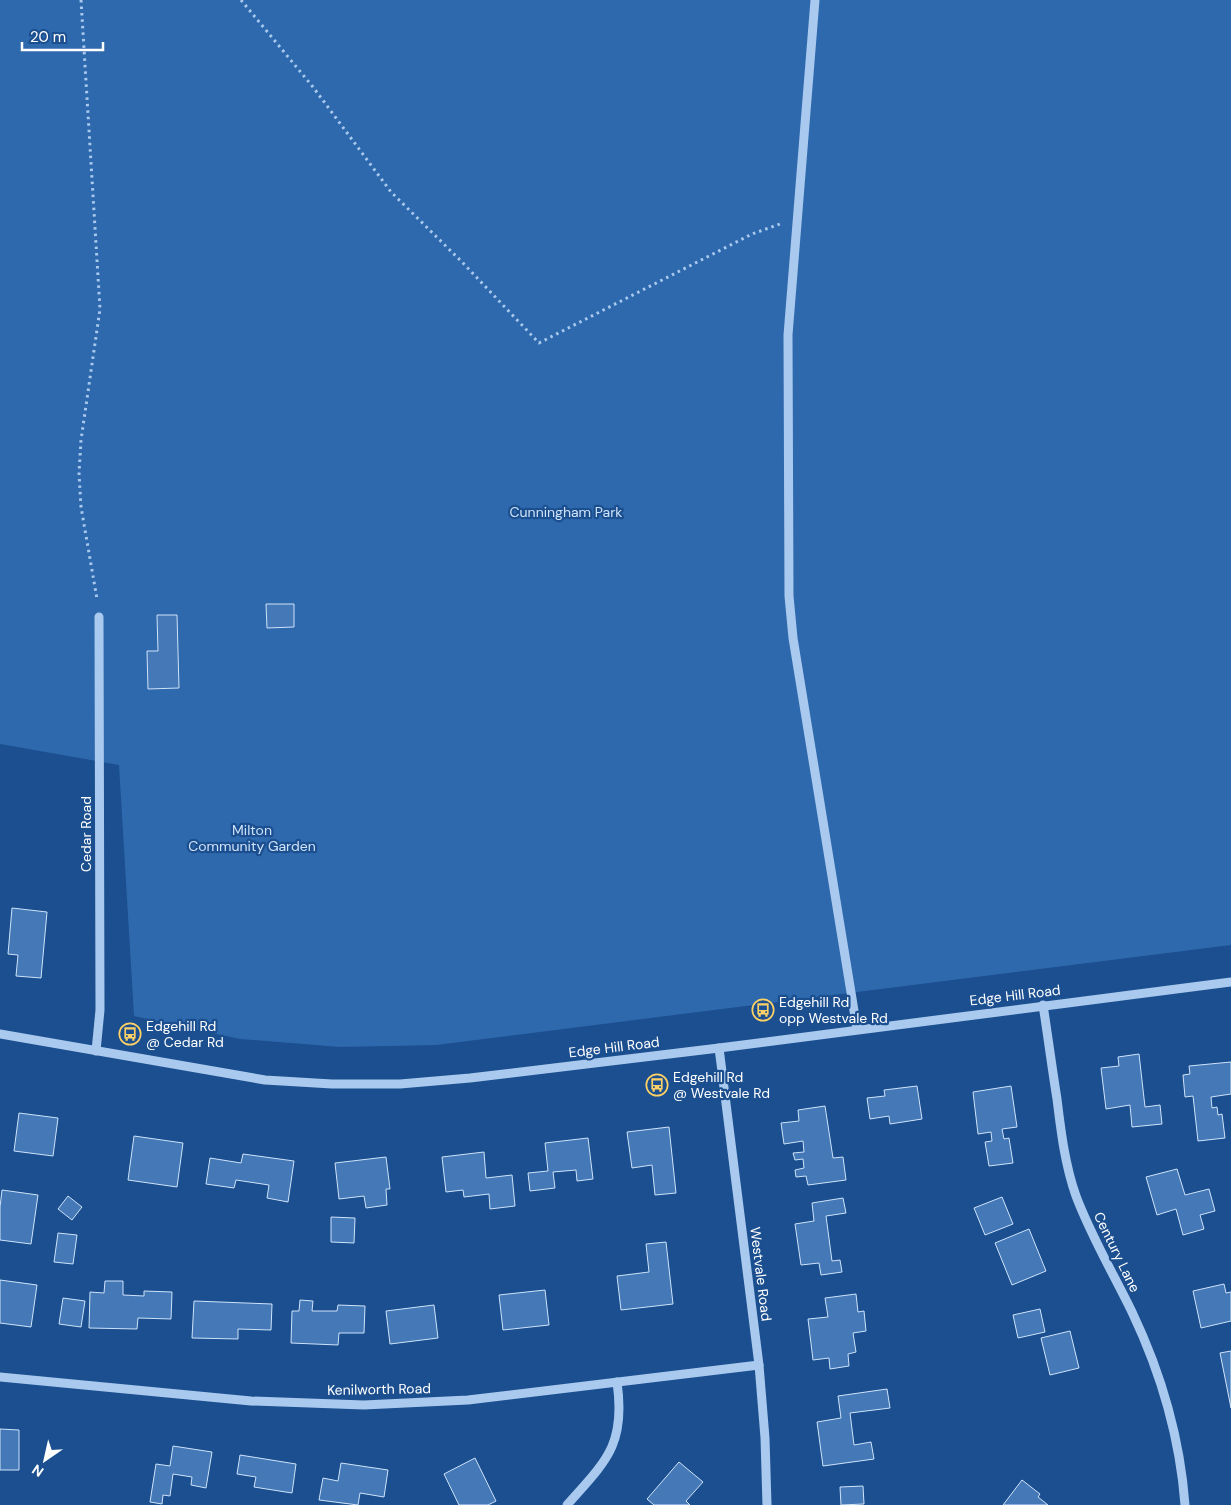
<svg xmlns="http://www.w3.org/2000/svg" width="1231" height="1505" viewBox="0 0 1231 1505" font-family="'DM Sans',sans-serif">
<style>
.green{fill:#2e69ad}
.building{fill:#4478b7;stroke:#cfe3fa}
.lines{fill:none;stroke-linecap:round;stroke-linejoin:round}
.path{stroke:#a9c9ee;stroke-width:3;stroke-dasharray:2.5 4;stroke-linecap:butt}
.minor{stroke:#a9c9ee;stroke-width:9}
.labels{text-anchor:middle;dominant-baseline:central;stroke-width:4.5;stroke-linejoin:round;paint-order:stroke}
.park-label{font-size:14px;fill:#cfe3fa;stroke:#1b4f8f}
.street-label{font-size:14px;fill:#fff;stroke:#1b4f8f}
.poi-label{font-size:14px;fill:#fff;stroke:#1b4f8f;text-anchor:start}
</style>
<rect width="100%" height="100%" fill="#1b4f8f"/>
<polygon class="green" points="0,0 1231,0 1231,945 436,1045 340,1047 240,1039 134,1016 119,765 0,744"/>
<g class="building">
<polygon points="266,604 294,604 294,627 267,628"/>
<polygon points="157,615 177,615 179,688 148,689 147,651 158,651"/>
<polygon points="12,908 47,912 41,978 16,976 18,955 8,954"/>
<polygon points="1139,1054 1145,1107 1160,1105 1162,1124 1132,1127 1130,1105 1106,1109 1101,1068 1119,1066 1118,1057"/>
<polygon points="1231,1062 1231,1094 1211,1097 1212,1108 1217,1107 1218,1115 1222,1114 1225,1138 1198,1141 1193,1096 1185,1097 1183,1075 1190,1074 1189,1066"/>
<polygon points="917,1086 922,1119 890,1124 889,1116 870,1119 867,1098 885,1096 884,1090"/>
<polygon points="1011,1086 1017,1127 1002,1129 1004,1139 1009,1138 1013,1163 989,1166 985,1142 992,1141 991,1132 978,1134 973,1092"/>
<polygon points="825,1106 833,1158 843,1157 846,1180 808,1185 806,1176 796,1177 795,1170 804,1168 803,1159 795,1160 793,1153 804,1152 803,1141 784,1144 781,1123 799,1121 798,1110"/>
<polygon points="19,1113 58,1118 53,1156 14,1151"/>
<polygon points="669,1127 676,1193 655,1195 652,1165 632,1168 627,1132"/>
<polygon points="134,1136 183,1143 177,1187 128,1180"/>
<polygon points="588,1138 593,1179 577,1181 576,1170 553,1172 555,1188 530,1191 528,1173 548,1171 545,1143"/>
<polygon points="484,1152 486,1178 512,1175 515,1206 490,1209 489,1194 464,1197 463,1190 446,1192 442,1157"/>
<polygon points="243,1154 294,1161 288,1202 267,1198 269,1185 236,1180 234,1188 206,1184 210,1158 241,1163"/>
<polygon points="386,1157 390,1189 386,1189 387,1205 366,1208 364,1196 339,1199 335,1163"/>
<polygon points="1177,1169 1185,1195 1209,1189 1215,1211 1200,1215 1204,1229 1183,1235 1176,1209 1157,1215 1146,1177"/>
<polygon points="2,1190 38,1195 31,1244 0,1240 0,1207"/>
<polygon points="68,1196 82,1207 72,1220 58,1209"/>
<polygon points="1002,1197 1013,1224 985,1235 974,1208"/>
<polygon points="843,1198 846,1213 826,1216 832,1261 840,1260 842,1272 821,1275 819,1263 801,1265 795,1224 814,1221 812,1203"/>
<polygon points="331,1217 355,1218 354,1243 331,1242"/>
<polygon points="1029,1229 1046,1271 1012,1285 995,1243"/>
<polygon points="58,1233 77,1235 73,1264 54,1262"/>
<polygon points="666,1242 673,1304 621,1310 617,1276 649,1272 646,1244"/>
<polygon points="0,1280 37,1285 31,1327 0,1323"/>
<polygon points="105,1281 123,1281 123,1295 144,1296 144,1291 172,1292 171,1319 138,1318 137,1329 89,1328 90,1292 104,1293"/>
<polygon points="1224,1284 1226,1293 1231,1292 1231,1321 1201,1328 1193,1291"/>
<polygon points="545,1290 549,1325 503,1330 499,1295"/>
<polygon points="856,1294 858,1312 864,1311 866,1331 853,1333 856,1352 848,1354 849,1366 830,1369 829,1358 813,1360 808,1319 828,1317 825,1298"/>
<polygon points="63,1298 85,1301 81,1327 59,1324"/>
<polygon points="300,1300 313,1301 312,1311 337,1311 338,1305 365,1306 364,1333 339,1333 338,1345 291,1343 292,1311 299,1311"/>
<polygon points="194,1301 272,1304 271,1330 238,1329 238,1339 192,1338"/>
<polygon points="434,1305 438,1338 390,1344 386,1311"/>
<polygon points="1040,1309 1045,1332 1018,1338 1013,1315"/>
<polygon points="1070,1331 1079,1368 1050,1375 1041,1338"/>
<polygon points="1231,1351 1231,1408 1220,1353"/>
<polygon points="887,1389 890,1408 850,1413 854,1445 871,1442 874,1459 823,1466 817,1422 841,1418 838,1396"/>
<polygon points="0,1429 19,1430 19,1470 0,1470"/>
<polygon points="173,1446 212,1452 206,1488 191,1485 192,1477 173,1474 170,1496 163,1495 162,1504 150,1502 156,1464 170,1466"/>
<polygon points="240,1455 296,1464 292,1493 254,1487 256,1477 237,1474"/>
<polygon points="475,1458 496,1501 488,1505 459,1505 444,1474"/>
<polygon points="679,1462 703,1482 686,1501 690,1505 654,1505 647,1499"/>
<polygon points="341,1463 388,1470 384,1497 360,1493 358,1505 319,1500 323,1478 338,1481"/>
<polygon points="1022,1480 1040,1494 1038,1497 1048,1505 1003,1505"/>
<polygon points="863,1486 864,1504 841,1505 840,1487"/>
</g>
<g class="lines">
<g class="path">
<polyline points="81,0 100,309 81,440 79,473 81,507 97,599"/>
<polyline points="241,0 313,87 391,192 462,262 539,343 752,234 780,224"/>
</g>
<g class="minor">
<polyline points="815,0 788,335 789,596 793,638 857,1029"/>
<path d="M1043,1005C1048,1037 1052,1068 1057,1099C1061,1132 1065,1165 1076,1196C1091,1236 1113,1273 1132,1312C1161,1373 1180,1438 1185,1505"/>
<polyline points="0,1034 265,1080 332,1084 400,1084 470,1078 719,1048 1231,982"/>
<polyline points="719,1048 759,1365 765,1438 767,1505"/>
<polyline points="96,1051 100,1010 99,617"/>
<polyline points="0,1377 251,1401 364,1405 468,1400 759,1365"/>
<path d="M567,1505C606,1461 626,1445 617,1382"/>
</g>
</g>
<defs>
<g id="bus-ring" transform="scale(1.125)"><circle r="9.5" fill="#1b4f8f" stroke="#ffd166" stroke-width="1.5"/><path d="M-5-6H5V4H4V6H2V4H-2V6H-4V4H-5ZM-3.5-4V0h7V-4ZM-3.5 1.2v1.5H-2V1.2ZM2 1.2v1.5H3.5V1.2Z" fill="#ffd166"/></g>
</defs>
<g fill-rule="evenodd">
<use href="#bus-ring" x="763" y="1010"/>
<use href="#bus-ring" x="130" y="1034"/>
<use href="#bus-ring" x="657" y="1085"/>
</g>
<g class="labels">
<g class="park-label">
<text x="566" y="512">Cunningham Park</text>
<text x="252" y="830">Milton<tspan x="252" dy="16">Community Garden</tspan></text>
</g>
<g class="street-label">
<text transform="translate(86 834) rotate(-90)">Cedar Road</text>
<text transform="translate(1015 995) rotate(-7)">Edge Hill Road</text>
<text transform="translate(614 1047) rotate(-7)">Edge Hill Road</text>
<text transform="translate(1117 1252) rotate(64)">Century Lane</text>
<text transform="translate(761 1274) rotate(83)">Westvale Road</text>
<text transform="translate(379 1389) rotate(-1)">Kenilworth Road</text>
</g>
<g class="poi-label">
<text x="779" y="1002">Edgehill Rd<tspan x="779" dy="16">opp Westvale Rd</tspan></text>
<text x="146" y="1026">Edgehill Rd<tspan x="146" dy="16">@ Cedar Rd</tspan></text>
<text x="673" y="1077">Edgehill Rd<tspan x="673" dy="16">@ Westvale Rd</tspan></text>
</g>
</g>
<g transform="translate(45 1460) rotate(214)" stroke="#1b4f8f" stroke-width="4" paint-order="stroke">
<path d="M0-4L9 19L0 12L-9 19Z" fill="#ffffff"/>
<text y="-8" font-size="14" font-weight="bold" text-anchor="middle" fill="#ffffff">N</text>
</g>
<path d="M22 42v8h81v-8" fill="none" stroke="#ffffff" stroke-width="2.5"/>
<text x="30" y="42" font-size="15" fill="#ffffff" stroke="#1b4f8f" stroke-width="4" paint-order="stroke">20 m</text>
</svg>
